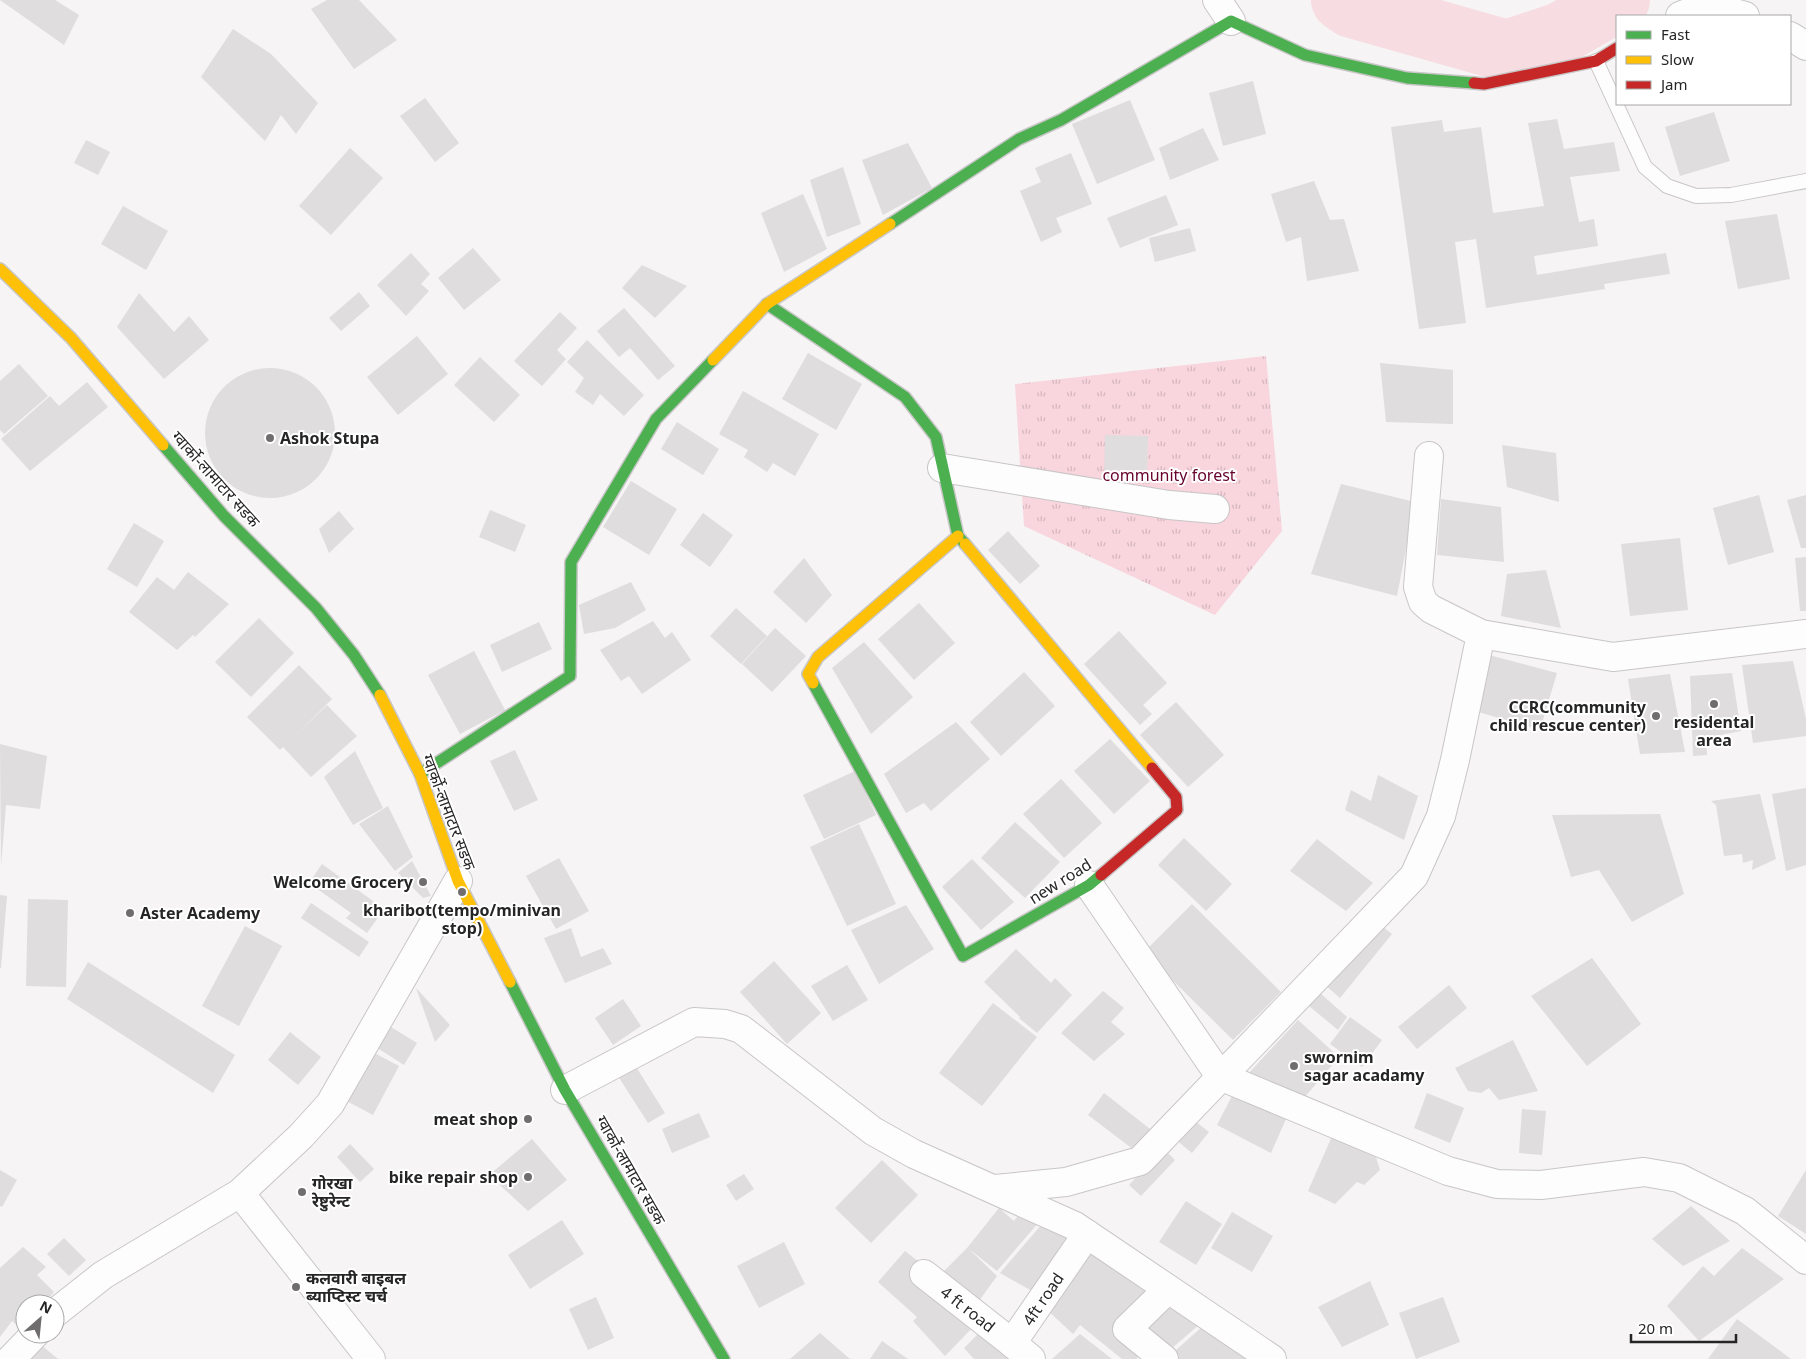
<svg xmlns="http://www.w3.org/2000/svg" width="1806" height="1359" viewBox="0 0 1806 1359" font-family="'Noto Sans','Noto Sans Devanagari',sans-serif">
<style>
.park{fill:url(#park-tufts)}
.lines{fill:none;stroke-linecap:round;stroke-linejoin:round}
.river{stroke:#f7dce1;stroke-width:62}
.building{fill:#dfddde}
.lane-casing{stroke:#c8c6c7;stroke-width:16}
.street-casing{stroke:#c8c6c7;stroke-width:30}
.fast-casing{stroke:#c8c6c7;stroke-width:14}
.slow-casing{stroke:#c8c6c7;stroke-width:14}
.jam-casing{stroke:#c8c6c7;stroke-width:14}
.lane{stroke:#fefdfe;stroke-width:14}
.street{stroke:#fefdfe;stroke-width:28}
.fast{stroke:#4caf50;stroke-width:11}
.slow{stroke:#ffc107;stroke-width:11}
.jam{stroke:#c62828;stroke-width:11}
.poi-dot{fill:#6f6d6e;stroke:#fff;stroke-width:2}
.labels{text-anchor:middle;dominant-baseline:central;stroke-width:4;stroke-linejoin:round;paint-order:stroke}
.poi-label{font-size:16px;font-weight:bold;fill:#262525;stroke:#fff;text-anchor:start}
.park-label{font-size:16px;fill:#67002c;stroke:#fff}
.street-label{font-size:16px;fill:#262525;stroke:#fff}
</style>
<defs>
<pattern id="park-tufts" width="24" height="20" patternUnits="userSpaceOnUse" patternTransform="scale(1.25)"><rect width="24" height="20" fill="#f9d5dd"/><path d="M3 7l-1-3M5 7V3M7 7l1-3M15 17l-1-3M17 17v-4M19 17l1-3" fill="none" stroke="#d5b7be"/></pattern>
</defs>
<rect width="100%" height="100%" fill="#f6f4f5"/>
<polygon class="park" points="1266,356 1282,531 1215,615 1024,526 1015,384"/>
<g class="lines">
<polyline class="river" points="1342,0 1352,7 1507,51 1561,33 1619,0"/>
</g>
<g class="building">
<polygon points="0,0 55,0 79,15 64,45"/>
<polygon points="327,0 359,0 397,40 354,69 311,9"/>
<polygon points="233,29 271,54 318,103 296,134 281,115 265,141 201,77"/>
<polygon points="1253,81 1266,134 1223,146 1209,93"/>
<polygon points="425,98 459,143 435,162 400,116"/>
<polygon points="1130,100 1155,160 1097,184 1072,124"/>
<polygon points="1714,112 1730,161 1680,176 1665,127"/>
<polygon points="1557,119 1564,149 1614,142 1620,171 1570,177 1579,222 1594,219 1598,246 1534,256 1537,275 1666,253 1670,274 1604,284 1605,289 1486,308 1476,239 1455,242 1466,323 1419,329 1391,127 1442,120 1444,132 1481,127 1493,213 1544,206 1528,123"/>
<polygon points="1203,128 1219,160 1170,180 1159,148"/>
<polygon points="86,140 110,152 98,175 74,163"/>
<polygon points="908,143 932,188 883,215 862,160"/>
<polygon points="350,148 383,178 331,235 299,206"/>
<polygon points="1071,153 1092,204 1056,218 1062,232 1041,242 1020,191 1041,182 1035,168"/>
<polygon points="843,167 861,224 827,237 810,180"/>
<polygon points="1314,181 1330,220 1344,219 1359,271 1307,281 1301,237 1286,242 1271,194"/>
<polygon points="803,194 827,249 784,272 761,213"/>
<polygon points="1166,195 1178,225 1120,248 1107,218"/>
<polygon points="123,206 168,231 146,270 101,244"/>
<polygon points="1777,214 1790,279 1738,289 1725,221"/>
<polygon points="1190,228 1196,251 1155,262 1149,238"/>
<polygon points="473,248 501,280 464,310 438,278"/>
<polygon points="411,253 430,274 421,284 429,291 406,316 377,285"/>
<polygon points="642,265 687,286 655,318 622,288"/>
<polygon points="359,292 370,306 341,331 329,318"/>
<polygon points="139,293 174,332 189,316 209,340 164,379 117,327"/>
<polygon points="624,308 675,366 658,380 630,348 619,357 597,331"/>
<polygon points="560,312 577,328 557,350 566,359 542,386 514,361"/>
<polygon points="417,336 448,374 398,415 367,377"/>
<polygon points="587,340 644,395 624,416 600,394 593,405 575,392 584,378 567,362"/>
<polygon points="808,353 862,384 836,430 782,399"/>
<polygon points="480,357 520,395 494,422 454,385"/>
<polygon points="1380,363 1453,370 1453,424 1386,422"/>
<polygon points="19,364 48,396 4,434 0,430 0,381"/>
<circle cx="270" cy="433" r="65"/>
<polygon points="87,382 108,407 30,471 1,439 50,396 59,406"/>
<polygon points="743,391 819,434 795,476 773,463 767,472 744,457 748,450 719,434"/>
<polygon points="677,422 719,449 703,475 661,449"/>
<polygon points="1105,435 1148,436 1147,480 1104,479"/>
<polygon points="1502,445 1556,453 1559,502 1507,487"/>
<polygon points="631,481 677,509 649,555 603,527"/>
<polygon points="1341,484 1415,502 1397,596 1311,574"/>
<polygon points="1759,495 1774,552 1728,565 1713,508"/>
<polygon points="1806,495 1806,548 1801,548 1787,500"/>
<polygon points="1441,499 1501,507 1504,562 1437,555"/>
<polygon points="490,510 526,525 515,552 479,537"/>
<polygon points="339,511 354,529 329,553 319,529"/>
<polygon points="703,513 733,535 710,567 680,545"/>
<polygon points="134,523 164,541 137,587 107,569"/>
<polygon points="1008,531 1040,566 1020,584 988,550"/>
<polygon points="1680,538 1688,610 1630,616 1621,544"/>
<polygon points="1806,557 1806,611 1800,611 1795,558"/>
<polygon points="804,558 832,595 806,623 773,592"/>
<polygon points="1546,570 1561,628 1501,616 1507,574"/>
<polygon points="188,572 229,604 195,637 193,635 177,650 129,612 157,577 174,590"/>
<polygon points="631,582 646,610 615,628 584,634 579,605"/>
<polygon points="919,603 955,643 914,680 878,639"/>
<polygon points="736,608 767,636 741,664 710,636"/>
<polygon points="259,618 294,653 251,697 215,662"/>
<polygon points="653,621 665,638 672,632 691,660 642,694 629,676 621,681 600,650"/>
<polygon points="539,622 552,649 502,672 490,645"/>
<polygon points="775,628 806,656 772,692 742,664"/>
<polygon points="1119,631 1167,683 1143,705 1152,714 1140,725 1084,664"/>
<polygon points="864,642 913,697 871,734 832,668"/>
<polygon points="474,651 505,710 460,734 428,675"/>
<polygon points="1485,654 1557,673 1540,730 1475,711"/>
<polygon points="1793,661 1806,719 1806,736 1753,743 1742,665"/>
<polygon points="299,665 332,699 293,738 327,705 357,736 311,777 283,747 280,750 247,717"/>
<polygon points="1024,672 1055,706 1001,756 970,722"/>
<polygon points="1732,673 1741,731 1706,738 1707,755 1693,756 1690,676"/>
<polygon points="1670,674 1685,752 1640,754 1628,679"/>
<polygon points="1176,702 1224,755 1188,787 1140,735"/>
<polygon points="956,722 990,759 931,811 924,803 906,813 884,774"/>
<polygon points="1110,739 1150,781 1114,814 1074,771"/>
<polygon points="0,744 47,756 40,809 6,805 1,867"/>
<polygon points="515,750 538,800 514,811 490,761"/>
<polygon points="355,751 383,808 353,825 324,777"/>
<polygon points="855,771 876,815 824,839 803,795"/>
<polygon points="1378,775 1418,796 1404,840 1345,810 1351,790 1371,801"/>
<polygon points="1061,779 1102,823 1064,858 1023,814"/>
<polygon points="1806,788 1806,865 1786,871 1772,794"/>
<polygon points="1760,794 1776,859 1752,870 1753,860 1743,863 1742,854 1724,856 1716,805 1711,801"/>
<polygon points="388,806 413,857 395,871 359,824"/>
<polygon points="1660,814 1684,894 1632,922 1599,870 1571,877 1552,815"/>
<polygon points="1015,822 1060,862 1025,898 981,858"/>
<polygon points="859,824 896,904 847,926 810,847"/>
<polygon points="1184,838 1232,884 1206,911 1158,865"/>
<polygon points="1317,839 1373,883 1346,911 1290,871"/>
<polygon points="559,858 589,911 556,929 526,876"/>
<polygon points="972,859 1014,902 981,930 942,887"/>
<polygon points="412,861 431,896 423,898 398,873"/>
<polygon points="322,864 384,909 367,933 346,918 351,913 309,883"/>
<polygon points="0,895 7,896 1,968 0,968"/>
<polygon points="28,899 68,900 66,987 26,986"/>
<polygon points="311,903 369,942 359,957 301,918"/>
<polygon points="1192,904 1281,992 1233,1040 1144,952"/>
<polygon points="906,905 934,949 879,984 851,930"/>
<polygon points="1377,922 1392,934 1340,998 1325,985"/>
<polygon points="245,926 282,946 239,1026 202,1006"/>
<polygon points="571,928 581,957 603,948 612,964 565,983 544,938"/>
<polygon points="1016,949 1051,983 1055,978 1072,995 1037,1033 1019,1018 1020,1017 984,982"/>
<polygon points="1592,958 1641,1024 1587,1066 1531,996"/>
<polygon points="774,961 821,1013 787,1044 740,992"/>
<polygon points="88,962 235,1055 213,1093 67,999"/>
<polygon points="847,965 868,1000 833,1021 811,986"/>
<polygon points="1449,985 1467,1008 1417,1049 1398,1027"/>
<polygon points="416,988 450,1025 435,1042"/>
<polygon points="1103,991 1124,1008 1111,1022 1125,1034 1094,1061 1061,1033"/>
<polygon points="1320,993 1347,1017 1338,1030 1309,1006"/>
<polygon points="623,999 641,1026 613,1045 595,1018"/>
<polygon points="993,1003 1037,1037 982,1106 939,1073"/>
<polygon points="1350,1017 1382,1040 1362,1067 1330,1044"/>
<polygon points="1298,1020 1339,1057 1298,1105 1247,1075"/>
<polygon points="381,1021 417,1043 404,1065 368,1042"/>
<polygon points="290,1032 321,1057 298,1085 268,1060"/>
<polygon points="1513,1040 1538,1091 1499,1100 1489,1088 1481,1093 1468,1091 1455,1068"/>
<polygon points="365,1048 399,1066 373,1115 339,1097"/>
<polygon points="633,1062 665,1113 648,1123 616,1073"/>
<polygon points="1104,1093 1154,1132 1138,1153 1088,1115"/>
<polygon points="1427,1093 1464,1108 1450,1143 1414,1128"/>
<polygon points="1233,1094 1286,1119 1271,1153 1217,1125"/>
<polygon points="1522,1109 1546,1111 1542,1155 1519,1153"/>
<polygon points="699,1113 710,1137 672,1153 662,1129"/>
<polygon points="1191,1118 1209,1132 1192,1153 1175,1139"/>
<polygon points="1333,1134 1376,1157 1380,1170 1364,1185 1357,1182 1335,1204 1308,1191"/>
<polygon points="532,1139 567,1180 528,1211 489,1175"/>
<polygon points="350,1144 374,1169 360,1182 337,1157"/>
<polygon points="1163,1148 1175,1160 1141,1196 1129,1185"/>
<polygon points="882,1160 918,1195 871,1243 835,1208"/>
<polygon points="0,1170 17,1180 2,1207 0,1206"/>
<polygon points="1806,1170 1806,1234 1778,1216"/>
<polygon points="744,1174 754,1189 736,1201 726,1185"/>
<polygon points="1186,1201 1222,1224 1196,1265 1159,1242"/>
<polygon points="1691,1206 1730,1241 1683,1266 1652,1239"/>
<polygon points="999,1208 1014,1221 1023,1209 1039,1222 997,1271 969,1249 997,1276 976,1305 939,1276 967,1248"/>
<polygon points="1232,1212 1273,1236 1252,1272 1211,1248"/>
<polygon points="562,1220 584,1254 530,1289 508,1255"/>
<polygon points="1042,1224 1076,1238 1039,1295 1000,1273"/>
<polygon points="64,1238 86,1260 69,1276 47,1254"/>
<polygon points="784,1242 805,1284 759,1308 737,1266"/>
<polygon points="1089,1245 1159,1295 1119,1330 1146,1351 1136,1359 1122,1359 1080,1325 1073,1334 1044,1307"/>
<polygon points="23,1247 46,1267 37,1275 54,1292 44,1304 25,1304 25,1326 22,1330 12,1321 0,1337 0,1268"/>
<polygon points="1742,1248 1784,1279 1699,1341 1667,1306 1703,1266 1714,1276"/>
<polygon points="905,1251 923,1265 975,1325 945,1356 913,1321 917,1317 878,1282"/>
<polygon points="1370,1281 1389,1325 1342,1347 1318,1307"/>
<polygon points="596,1297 614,1338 588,1350 569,1309"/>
<polygon points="1164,1297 1200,1324 1165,1354 1131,1326"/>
<polygon points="1443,1297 1460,1342 1416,1359 1399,1313"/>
<polygon points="1737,1319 1791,1359 1708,1359"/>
<polygon points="985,1327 1017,1359 974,1359 964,1348"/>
<polygon points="1202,1327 1249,1359 1166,1359"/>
<polygon points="820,1333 850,1359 790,1359"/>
<polygon points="1080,1334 1112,1359 1052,1359"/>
<polygon points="882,1341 908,1359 870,1359"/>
<polygon points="40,1344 58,1359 27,1359"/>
</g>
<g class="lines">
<g class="lane-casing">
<polyline id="lane" points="1596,61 1645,167 1667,186 1696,196 1731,195 1806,181"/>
</g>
<g class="street-casing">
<g id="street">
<polyline points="1217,0 1231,21"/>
<polyline points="1680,16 1707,5 1745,16"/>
<polyline points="1790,36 1806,46"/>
<polyline points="1429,456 1418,587 1423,602 1431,609 1481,634 1613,657 1806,634"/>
<polyline points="942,468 1169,505 1215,509"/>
<polyline points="1089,885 1220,1076 1448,1171 1497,1184 1541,1185 1644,1172 1679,1178 1745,1211 1806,1260"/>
<polyline points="565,1090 694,1022 725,1024 741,1029 873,1131 914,1154 1075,1226 1272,1359"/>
<polyline points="995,1189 1066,1182 1140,1161 1414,876 1441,816 1455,760 1481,634"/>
<polyline points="240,1193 371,1359"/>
<polyline points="924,1274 1012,1343"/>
<polyline points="55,1313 103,1275 240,1193 301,1136 330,1104 458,881"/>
<polyline points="11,1359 35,1334"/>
<polyline points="1031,1359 1012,1343 1087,1234"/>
<polyline points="1164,1359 1127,1329 1168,1289"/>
</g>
</g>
<g class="fast-casing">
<g id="fast">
<polyline points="890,224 1019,139 1061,120 1231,21 1305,55 1407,78 1474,83"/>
<polyline points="767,304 905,397 936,437 958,536 965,544"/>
<polyline points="163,445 224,516 316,608 354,655 380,695"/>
<polyline points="813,683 963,956 1089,885 1101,875"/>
<polyline points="420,774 570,676 571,562 656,419 713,360"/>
<polyline points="510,982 565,1090 724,1359"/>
</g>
</g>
<g class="slow-casing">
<g id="slow">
<polyline points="0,269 71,338 163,445"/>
<polyline points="713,360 767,304 890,224"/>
<polyline points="965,544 1152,768"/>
<polyline points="813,683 808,674 818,657 958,536"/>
<polyline points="380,695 420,774 458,881 510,982"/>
</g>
</g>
<g class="jam-casing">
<g id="jam">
<polyline points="1474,83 1484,84 1596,61 1617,48"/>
<polyline points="1101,875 1177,810 1176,797 1152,768"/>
</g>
</g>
<use href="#lane" class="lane"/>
<use href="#street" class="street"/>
<use href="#fast" class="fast"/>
<use href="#slow" class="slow"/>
<use href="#jam" class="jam"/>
</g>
<g class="poi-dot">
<circle cx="270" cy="438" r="5"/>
<circle cx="1714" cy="704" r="5"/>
<circle cx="1656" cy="716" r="5"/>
<circle cx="423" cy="882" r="5"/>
<circle cx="462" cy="892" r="5"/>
<circle cx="130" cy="913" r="5"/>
<circle cx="1294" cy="1066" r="5"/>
<circle cx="528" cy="1119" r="5"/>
<circle cx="528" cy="1177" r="5"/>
<circle cx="302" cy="1192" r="5"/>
<circle cx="296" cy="1287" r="5"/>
</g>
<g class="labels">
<g class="poi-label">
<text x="280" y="438">Ashok Stupa</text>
<text x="1646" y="707" text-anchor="end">CCRC(community<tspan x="1646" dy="18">child rescue center)</tspan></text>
<text x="1714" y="722" text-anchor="middle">residental<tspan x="1714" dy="18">area</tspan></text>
<text x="413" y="882" text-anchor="end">Welcome Grocery</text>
<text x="462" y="910" text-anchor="middle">kharibot(tempo/minivan<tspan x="462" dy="18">stop)</tspan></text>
<text x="140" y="913">Aster Academy</text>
<text x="1304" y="1057">swornim<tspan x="1304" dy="18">sagar acadamy</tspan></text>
<text x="518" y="1119" text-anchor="end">meat shop</text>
<text x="518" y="1177" text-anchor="end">bike repair shop</text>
<text x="312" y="1183">गोरखा<tspan x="312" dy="18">रेष्टुरेन्ट</tspan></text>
<text x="306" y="1278">कलवारी बाइबल<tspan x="306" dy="18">ब्याप्टिस्ट चर्च</tspan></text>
</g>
<g class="park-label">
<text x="1169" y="475">community forest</text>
</g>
<g class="street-label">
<text transform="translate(216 479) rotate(48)">ग्वार्को-लामाटार सडक</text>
<text transform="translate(449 812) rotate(69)">ग्वार्को-लामाटार सडक</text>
<text transform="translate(1060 881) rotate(-32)">new road</text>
<text transform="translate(631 1170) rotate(60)">ग्वार्को-लामाटार सडक</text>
<text transform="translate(1043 1299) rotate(-56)">4ft road</text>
<text transform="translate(968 1309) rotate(38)">4 ft road</text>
</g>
</g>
<rect x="1616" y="15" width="175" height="90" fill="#ffffff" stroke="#a8a8a8"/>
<rect x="1626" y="31" width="25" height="8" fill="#4caf50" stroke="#a8a8a8"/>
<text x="1661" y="40" font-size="15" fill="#262525">Fast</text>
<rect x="1626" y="56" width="25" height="8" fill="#ffc107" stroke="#a8a8a8"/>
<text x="1661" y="65" font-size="15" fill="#262525">Slow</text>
<rect x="1626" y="81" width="25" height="8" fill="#c62828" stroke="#a8a8a8"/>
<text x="1661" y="90" font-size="15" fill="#262525">Jam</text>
<g transform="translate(40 1319) rotate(27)"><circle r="24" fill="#ffffff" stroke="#a8a8a8"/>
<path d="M0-4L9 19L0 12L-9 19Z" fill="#6f6d6e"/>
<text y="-8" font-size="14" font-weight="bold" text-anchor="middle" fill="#262525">N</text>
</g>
<path d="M1631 1334v8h105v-8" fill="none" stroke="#262525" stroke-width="2.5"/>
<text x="1638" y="1334" font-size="15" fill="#262525" stroke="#ffffff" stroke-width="4" paint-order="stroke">20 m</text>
</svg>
